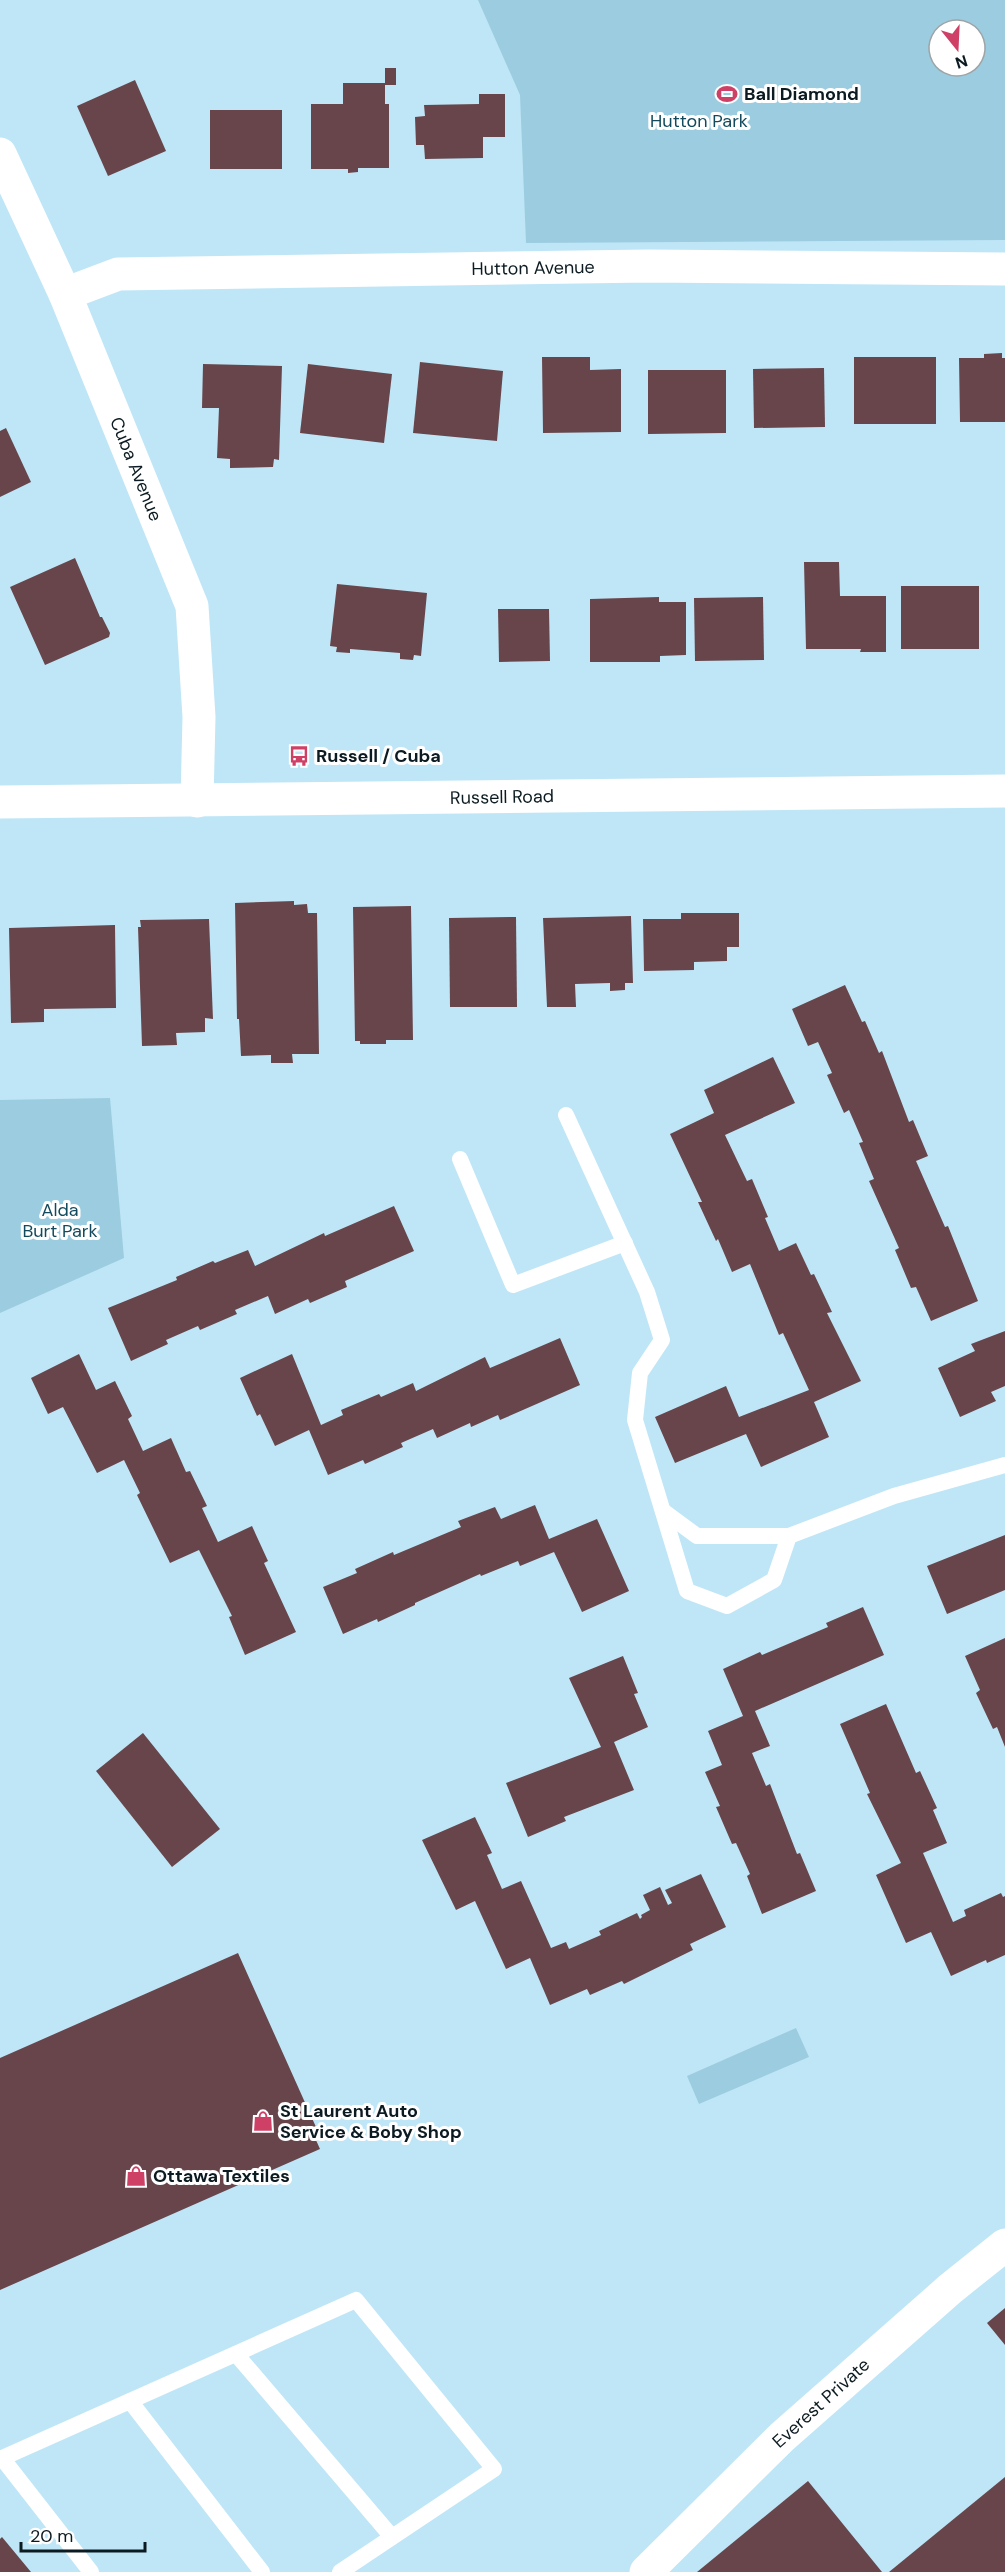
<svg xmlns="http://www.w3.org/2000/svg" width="1005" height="2572" viewBox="0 0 1005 2572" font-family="'DM Sans',sans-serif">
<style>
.green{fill:#9ccce0;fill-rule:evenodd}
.building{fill:#67454b}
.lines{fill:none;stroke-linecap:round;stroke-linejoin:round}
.service{stroke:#fff;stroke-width:16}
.minor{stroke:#fff;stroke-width:33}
.tertiary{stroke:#fff;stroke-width:33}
.labels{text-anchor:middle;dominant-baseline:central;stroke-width:6;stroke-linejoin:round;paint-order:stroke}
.poi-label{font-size:18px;font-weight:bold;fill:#0c1b21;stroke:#fff;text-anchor:start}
.park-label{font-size:18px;fill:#114a5d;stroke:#fff}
.street-label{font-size:18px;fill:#0c1b21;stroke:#fff}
</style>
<rect width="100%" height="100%" fill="#bfe6f7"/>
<g class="green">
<path d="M478,0H1005V240L526,243L520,95ZM939,30H975V66H939Z"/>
<polygon points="110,1098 124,1258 0,1313 0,1100"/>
<polygon points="796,2028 809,2057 699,2104 687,2076"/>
</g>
<g class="building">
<rect x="385" y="68" width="11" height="17"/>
<polygon points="135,80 166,151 108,176 77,106"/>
<polygon points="343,83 385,83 385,104 389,104 389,168 358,168 358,172 348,173 348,169 311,169 311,104 343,104"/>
<polygon points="479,94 505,94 505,137 483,137 483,158 425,159 424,145 416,145 415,117 425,116 424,105 479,104"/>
<rect x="210" y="110" width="72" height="59"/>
<polygon points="1002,353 1002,358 1005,358 1005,422 960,422 959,358 984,358 984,354"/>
<polygon points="542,357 590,357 590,370 621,369 621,432 543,433"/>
<rect x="854" y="357" width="82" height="67"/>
<polygon points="420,362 503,371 497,441 413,433"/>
<polygon points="203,364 282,366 279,460 274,459 273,467 230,468 230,459 217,458 219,408 202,408"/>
<polygon points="308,364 392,374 384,443 300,433"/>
<polygon points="824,368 825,427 754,428 753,369"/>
<polygon points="648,370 726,370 726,433 648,434"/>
<polygon points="6,428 31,482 0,497 0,431"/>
<polygon points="75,558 100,617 102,617 110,633 109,637 45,665 10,587"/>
<polygon points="804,562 839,562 840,596 886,596 886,652 860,652 861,649 806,649"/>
<polygon points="337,584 427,593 421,656 414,655 413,660 400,659 400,653 350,649 350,653 336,652 337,647 330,646"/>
<rect x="901" y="586" width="78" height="63"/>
<polygon points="659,597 659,602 686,602 686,655 660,656 660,662 590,662 590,599"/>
<polygon points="763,597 764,660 695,661 694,598"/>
<polygon points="498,609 549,609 550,661 499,662"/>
<polygon points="294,901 294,905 307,904 308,913 317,913 319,1054 292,1054 293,1063 271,1063 271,1055 241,1056 239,1019 237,1019 235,903"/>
<polygon points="411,906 413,1040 386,1040 386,1044 360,1044 360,1041 355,1041 353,907"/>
<polygon points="681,913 739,913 739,947 727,947 727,961 694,962 694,970 644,971 643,919 681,919"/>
<polygon points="631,916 633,983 625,983 625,990 610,991 610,983 575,984 576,1007 547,1007 543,918"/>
<polygon points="516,917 517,1007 450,1007 449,918"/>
<polygon points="209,919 213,1019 205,1018 205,1032 176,1033 177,1045 142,1046 138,927 141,927 140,920"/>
<polygon points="115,925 116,1008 44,1009 44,1022 11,1023 9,928"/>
<polygon points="845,985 862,1022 865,1021 879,1053 882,1051 909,1122 913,1120 928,1156 916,1161 945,1227 948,1226 978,1301 931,1321 916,1287 911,1288 895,1250 899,1248 869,1181 874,1179 859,1143 863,1142 849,1110 844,1113 827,1075 832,1073 818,1042 808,1046 792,1009"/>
<polygon points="773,1057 795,1103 725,1135 747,1181 752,1179 768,1217 765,1218 779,1251 796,1243 811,1275 814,1274 832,1312 827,1313 861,1381 814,1402 829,1437 761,1467 746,1434 675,1463 655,1417 726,1386 739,1417 809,1390 783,1333 779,1335 750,1264 732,1272 718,1239 716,1241 698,1202 702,1202 670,1134 714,1113 704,1090"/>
<polygon points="394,1206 414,1251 345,1281 347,1287 310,1303 308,1299 275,1314 268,1296 235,1310 237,1314 200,1330 198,1326 166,1340 168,1344 131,1361 108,1308 177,1280 176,1277 213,1261 215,1263 248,1250 255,1266 324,1233 325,1236"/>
<polygon points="1005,1331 1005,1386 991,1392 996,1401 960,1417 938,1368 975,1351 971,1344"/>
<polygon points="560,1338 580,1385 500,1420 498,1415 471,1427 470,1423 437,1438 433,1429 401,1443 403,1447 365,1464 363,1460 328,1475 309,1430 275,1446 260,1414 257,1416 240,1378 292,1354 321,1425 343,1415 341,1410 379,1394 381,1397 413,1383 416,1391 485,1357 490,1368"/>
<polygon points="79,1354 96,1390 115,1381 132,1416 128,1419 143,1451 171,1438 186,1472 190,1471 207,1506 202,1508 218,1542 252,1526 268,1561 264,1563 296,1632 245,1655 229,1617 232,1616 199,1550 170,1563 137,1495 140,1493 124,1460 97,1473 63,1407 48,1414 31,1378"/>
<polygon points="535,1505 549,1539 597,1519 629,1591 582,1612 554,1552 520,1566 518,1561 481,1576 480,1574 415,1603 415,1605 378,1622 377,1619 343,1634 323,1587 357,1573 355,1569 393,1552 394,1555 461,1527 458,1521 495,1507 501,1519"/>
<polygon points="1005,1535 1005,1590 947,1614 927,1566"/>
<polygon points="863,1607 884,1655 755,1711 770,1746 752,1753 766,1786 770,1784 797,1854 800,1853 816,1891 762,1914 747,1876 750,1874 736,1843 732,1844 716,1807 720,1806 705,1772 722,1765 708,1731 743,1716 723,1669 760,1652 762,1655 828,1627 826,1623"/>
<polygon points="1005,1638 1005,1747 997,1727 993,1729 976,1693 980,1690 965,1656"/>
<polygon points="623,1656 638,1693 634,1694 648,1727 614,1742 634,1790 564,1817 566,1821 528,1837 506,1783 601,1747 569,1678"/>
<polygon points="886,1704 916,1773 920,1771 937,1808 933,1810 947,1843 923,1853 953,1922 966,1916 964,1910 1001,1893 1003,1897 1005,1896 1005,1955 987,1963 986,1960 951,1976 931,1932 906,1943 876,1875 901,1863 867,1794 870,1793 840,1724"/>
<polygon points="143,1733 220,1829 172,1867 96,1771"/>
<polygon points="475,1817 492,1853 487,1855 502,1889 521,1881 551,1948 566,1942 569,1949 601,1935 599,1931 637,1913 640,1919 642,1917 641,1915 650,1910 643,1895 660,1887 668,1905 672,1903 665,1890 701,1874 726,1927 690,1944 693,1950 624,1984 622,1981 590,1995 587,1989 550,2005 530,1958 506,1969 475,1901 456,1910 422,1840"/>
<polygon points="238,1953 316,2127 311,2129 320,2149 0,2290 0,2058"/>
<polygon points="1005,2308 1005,2345 987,2323"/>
<polygon points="1005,2477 1005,2572 889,2572"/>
<polygon points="808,2481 882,2572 697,2572"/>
<polygon points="2,2537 31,2572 0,2572 0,2539"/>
</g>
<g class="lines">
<g class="service">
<polyline points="566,1115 647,1292 662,1340 640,1373 635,1420 687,1591 727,1606 774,1580 789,1536 894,1496 1005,1465"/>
<polyline points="460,1159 513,1285 625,1243"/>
<polyline points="663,1511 697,1536 789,1536"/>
<polyline points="236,2354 392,2537"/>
<polyline points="130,2401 262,2572"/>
<polyline points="2,2458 91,2572"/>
<polyline points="0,2459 356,2300 494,2469 340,2572"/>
</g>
<g class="minor">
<polyline points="0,154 65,294 192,606 199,717 197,801"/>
<polyline points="65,294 118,274 648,266 1005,269"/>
<polyline points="646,2572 782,2437 950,2289 1005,2245"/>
</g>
<polyline class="tertiary" points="0,802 1005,791"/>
</g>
<defs>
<g id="stadium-bare" transform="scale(1.62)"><path d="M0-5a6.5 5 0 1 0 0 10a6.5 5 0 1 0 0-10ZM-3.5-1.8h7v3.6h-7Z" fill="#cf4067" stroke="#fff" stroke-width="2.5" paint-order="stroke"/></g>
<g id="bus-bare" transform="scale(1.62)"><path d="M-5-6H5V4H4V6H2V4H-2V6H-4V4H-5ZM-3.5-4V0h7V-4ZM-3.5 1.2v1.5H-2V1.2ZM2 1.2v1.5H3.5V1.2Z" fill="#cf4067" stroke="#fff" stroke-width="2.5" paint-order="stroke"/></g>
<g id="shop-bare" transform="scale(1.62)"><path d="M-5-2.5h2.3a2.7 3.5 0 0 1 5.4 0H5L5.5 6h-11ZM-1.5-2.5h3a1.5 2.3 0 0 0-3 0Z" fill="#cf4067" stroke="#fff" stroke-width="2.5" paint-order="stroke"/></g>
</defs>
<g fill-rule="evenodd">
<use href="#stadium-bare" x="727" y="94"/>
<use href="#bus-bare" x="299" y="756"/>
<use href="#shop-bare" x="263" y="2121"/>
<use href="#shop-bare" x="136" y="2176"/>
</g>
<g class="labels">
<g class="poi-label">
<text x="744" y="94">Ball Diamond</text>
<text x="316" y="756">Russell / Cuba</text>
<text x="280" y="2111">St Laurent Auto<tspan x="280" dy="21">Service &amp; Boby Shop</tspan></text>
<text x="153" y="2176">Ottawa Textiles</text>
</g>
<g class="park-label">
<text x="699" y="121">Hutton Park</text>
<text x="60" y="1210">Alda<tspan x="60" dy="21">Burt Park</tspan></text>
</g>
<g class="street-label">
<text transform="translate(533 268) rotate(-1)">Hutton Avenue</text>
<text transform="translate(136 469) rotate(68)">Cuba Avenue</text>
<text transform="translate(502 797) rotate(-1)">Russell Road</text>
<text transform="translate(821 2403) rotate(-42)">Everest Private</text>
</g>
</g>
<g transform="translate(957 48) rotate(162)"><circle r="28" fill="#ffffff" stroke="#9ea4a6" stroke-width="1.5"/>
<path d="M0-4.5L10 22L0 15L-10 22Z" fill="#cf4067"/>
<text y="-9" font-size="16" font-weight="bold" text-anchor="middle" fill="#0c1b21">N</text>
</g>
<path d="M21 2542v9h124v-9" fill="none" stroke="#0c1b21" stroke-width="3"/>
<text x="30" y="2542" font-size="18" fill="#0c1b21" stroke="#ffffff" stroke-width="4.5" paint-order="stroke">20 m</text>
</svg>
